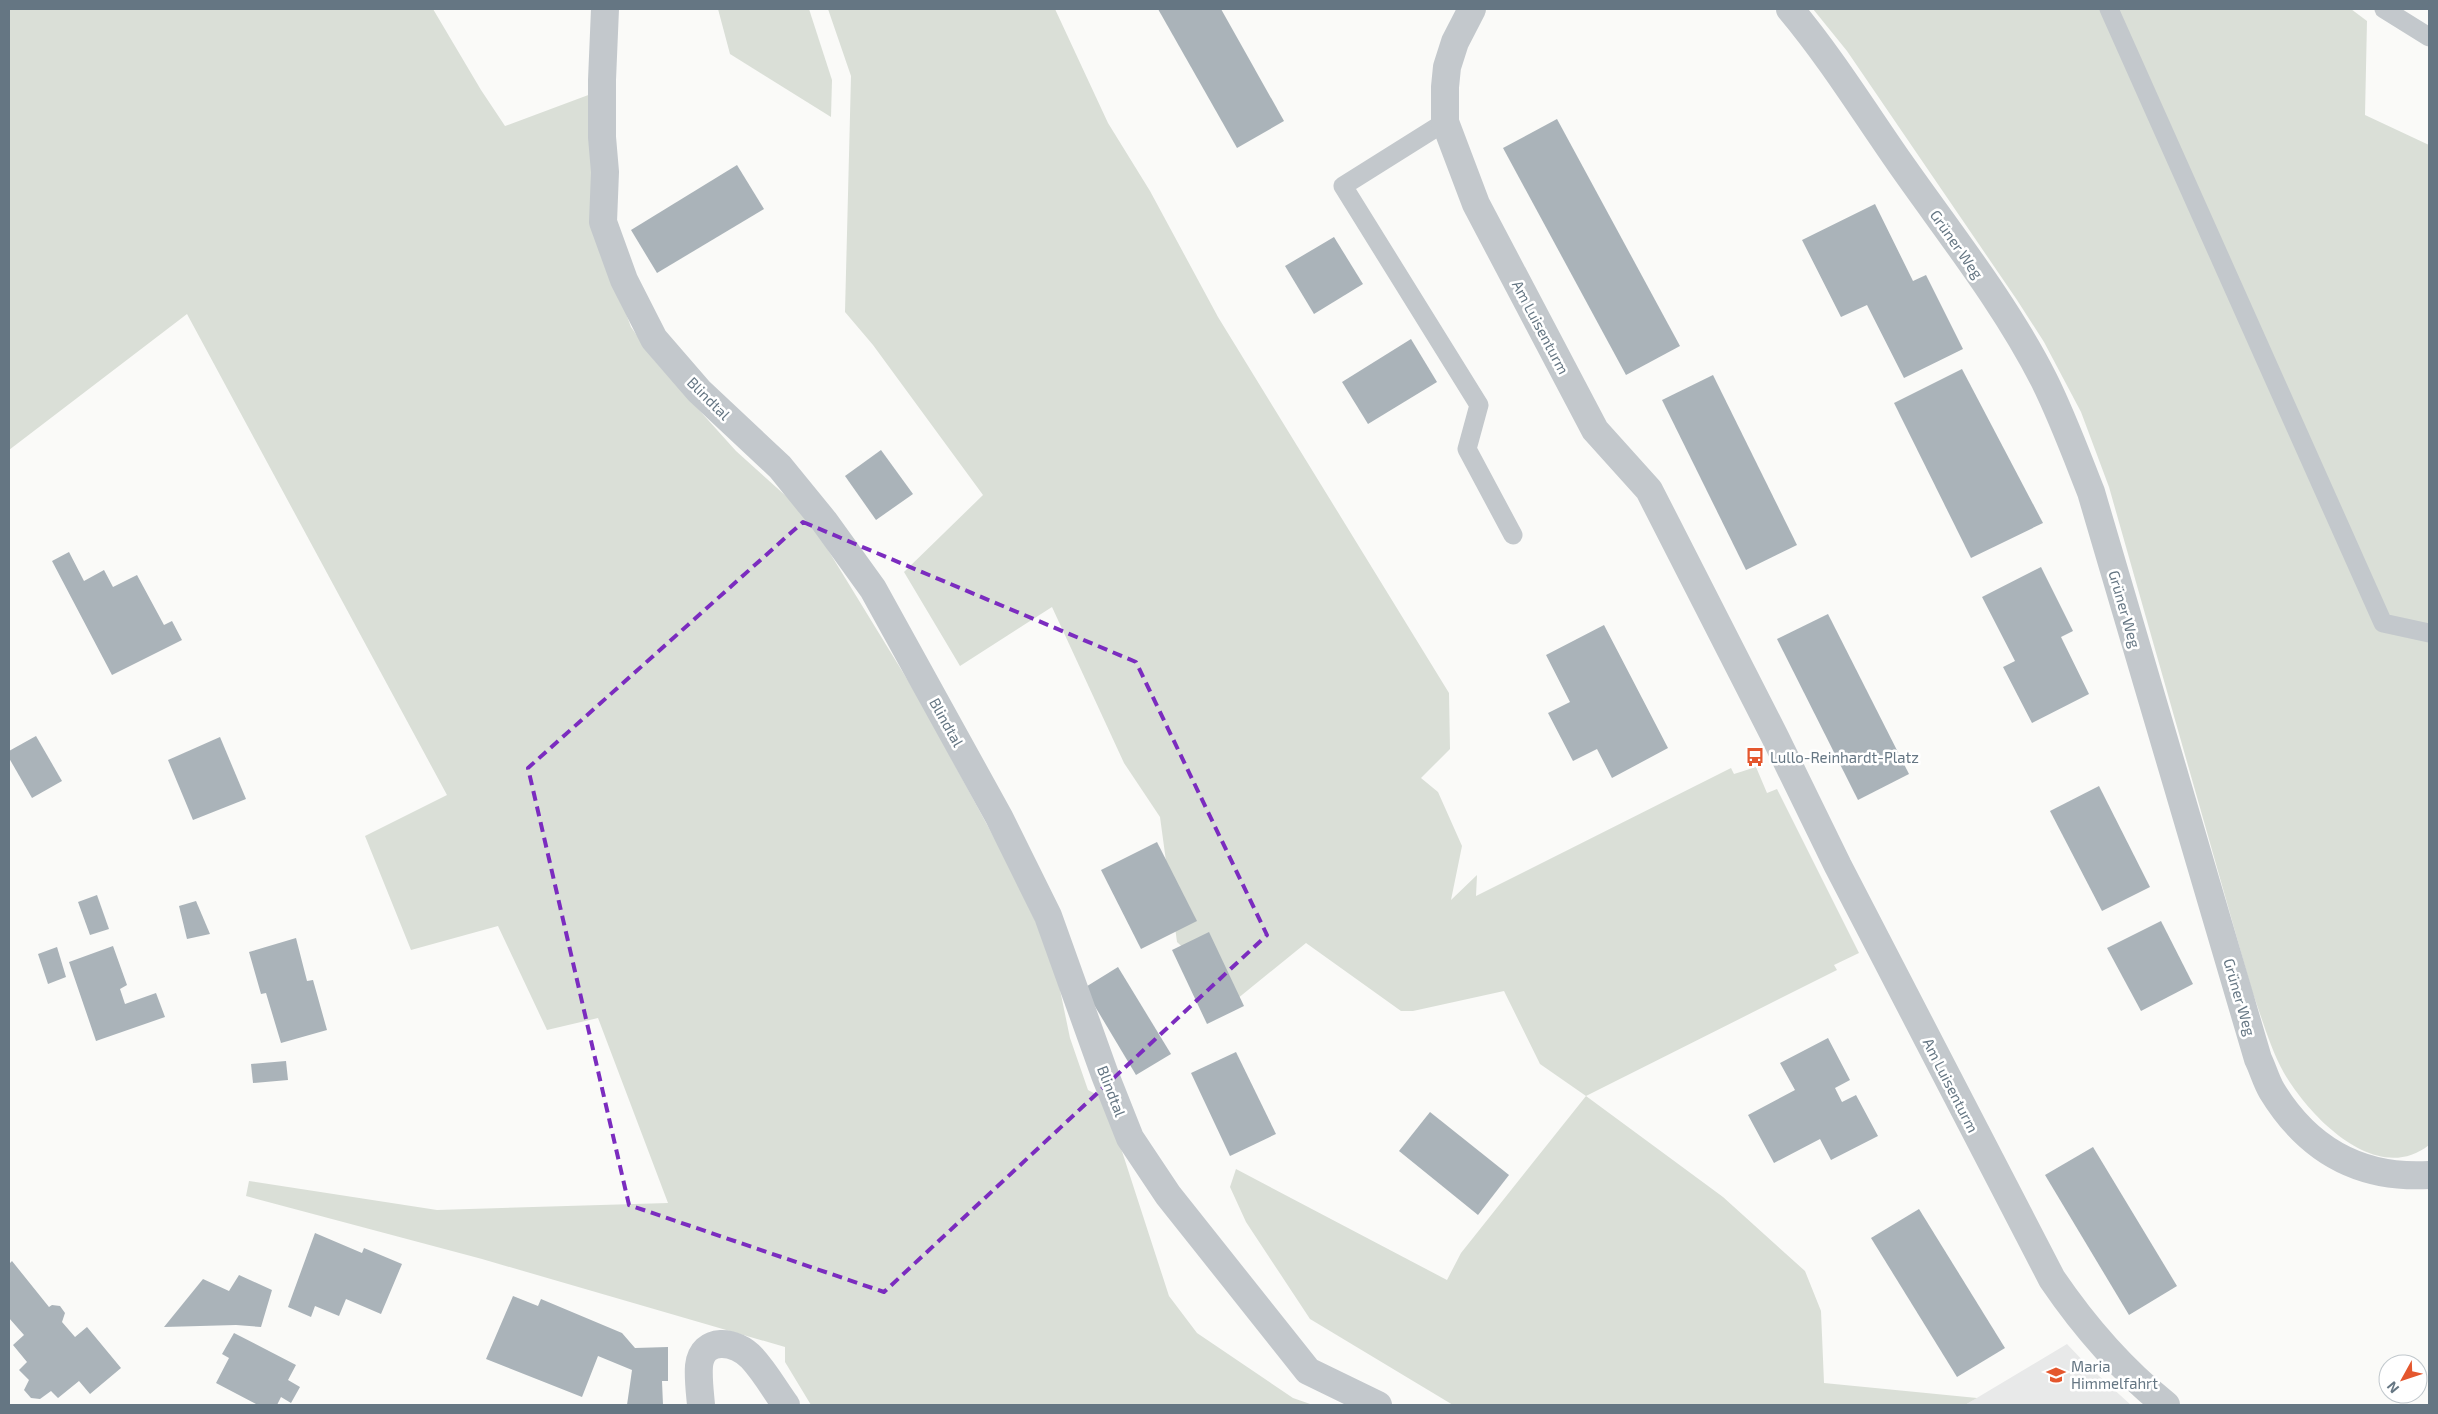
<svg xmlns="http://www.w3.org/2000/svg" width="2438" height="1414" viewBox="0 0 2438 1414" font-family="'Exo 2',sans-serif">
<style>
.built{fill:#e8e9e9}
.green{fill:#dadfd7}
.building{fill:#aab3b9}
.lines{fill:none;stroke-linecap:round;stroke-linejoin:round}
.service{stroke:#c3c8cc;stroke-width:19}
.minor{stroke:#c3c8cc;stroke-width:28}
.marked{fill:none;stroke:#7b2cbf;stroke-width:4;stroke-dasharray:10 6;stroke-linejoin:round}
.labels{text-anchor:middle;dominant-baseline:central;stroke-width:5;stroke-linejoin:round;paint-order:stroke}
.street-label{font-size:15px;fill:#657683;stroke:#fff}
.poi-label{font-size:15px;fill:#657683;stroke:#fff;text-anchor:start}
</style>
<rect width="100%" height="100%" fill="#fafaf8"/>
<polygon class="built" points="2067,1344 2087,1365 2131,1405 1965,1405"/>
<g class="green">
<polygon points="9,9 433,9 481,90 505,126 591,94 597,235 631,327 654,360 736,451 806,514 918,697 1011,869 1054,961 1070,1038 1088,1090 1105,1099 1169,1296 1197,1333 1293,1398 1313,1405 811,1405 785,1362 785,1347 482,1259 246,1196 249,1181 437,1210 668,1203 598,1018 547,1030 498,926 411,950 365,836 447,795 187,314 9,450"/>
<polygon points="718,9 809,9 832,80 831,117 730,54"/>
<polygon points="828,9 1055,9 1108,123 1150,191 1218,317 1449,693 1450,749 1421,778 1438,792 1462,846 1451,900 1477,875 1476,896 1731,768 1734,774 1756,767 1767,793 1777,789 1859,953 1834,965 1837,970 1586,1096 1723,1197 1805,1271 1821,1311 1824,1383 1977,1398 1965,1405 1453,1405 1310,1319 1246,1222 1230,1187 1236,1169 1447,1280 1461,1253 1586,1096 1540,1064 1504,991 1413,1011 1401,1011 1306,943 1237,999 1177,942 1160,817 1124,763 1052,607 960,666 904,572 983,495 873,345 845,312 851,76"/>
<path d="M1813,9H2351L2367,21L2365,115L2429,145V1145C2376,1187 2309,1116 2284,1073C2270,1048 2262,1018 2252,991L2109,487L2081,412L2044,342L2017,300L1847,51Z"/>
</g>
<g class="building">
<polygon points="1158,9 1221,9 1284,121 1237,148"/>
<polygon points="1557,119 1680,346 1626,375 1503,148"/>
<polygon points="737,165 764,209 657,273 631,230"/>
<polygon points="1875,204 1913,281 1926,275 1963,349 1904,378 1867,305 1841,317 1802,240"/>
<polygon points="1334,237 1363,284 1314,314 1285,266"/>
<polygon points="1411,339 1437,382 1368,424 1342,382"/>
<polygon points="1962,369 2043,523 1971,558 1894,403"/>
<polygon points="1713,375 1797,545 1746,570 1662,400"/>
<polygon points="881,450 913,494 876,520 845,476"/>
<polygon points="69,552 84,581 104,570 113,587 137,575 164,625 172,621 182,640 112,675 52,561"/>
<polygon points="2041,567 2073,631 2061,637 2089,694 2032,723 2003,667 2015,661 1982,597"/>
<polygon points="1828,614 1909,774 1858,800 1777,639"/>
<polygon points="1604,625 1668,748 1612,778 1597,749 1573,761 1548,713 1570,702 1546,655"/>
<polygon points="36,736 62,781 32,798 9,758 9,751"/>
<polygon points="220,737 246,799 193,820 168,760"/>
<polygon points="2099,786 2150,887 2102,911 2050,811"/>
<polygon points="1157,842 1197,921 1141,949 1101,870"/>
<polygon points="97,895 109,929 90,935 78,902"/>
<polygon points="196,901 210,934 187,939 179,906"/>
<polygon points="2161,921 2193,984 2141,1011 2107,948"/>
<polygon points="1209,932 1244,1006 1207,1024 1172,950"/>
<polygon points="296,938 307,981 313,980 327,1030 281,1043 266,993 261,994 249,952"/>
<polygon points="113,946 127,985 120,989 125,1004 156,993 165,1017 96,1041 69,962"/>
<polygon points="57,947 66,977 48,984 38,954"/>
<polygon points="1118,967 1171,1054 1136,1075 1084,988"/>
<polygon points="1828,1038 1850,1080 1835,1088 1842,1102 1856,1095 1878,1136 1831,1160 1820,1139 1774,1163 1748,1115 1795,1090 1780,1063"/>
<polygon points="1236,1052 1276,1134 1230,1156 1191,1073"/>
<polygon points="286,1061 288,1080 253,1083 251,1064"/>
<polygon points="1430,1112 1509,1175 1478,1215 1399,1151"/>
<polygon points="2093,1147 2177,1286 2129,1315 2045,1175"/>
<polygon points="1919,1209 2005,1348 1957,1377 1871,1238"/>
<polygon points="315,1233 362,1253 364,1248 402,1264 381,1314 346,1299 339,1316 315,1306 311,1317 288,1307"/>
<polygon points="12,1261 49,1307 52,1305 60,1306 65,1313 62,1322 75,1337 87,1327 121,1368 90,1394 79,1381 58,1398 51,1391 40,1399 31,1398 24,1390 29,1380 19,1370 27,1362 13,1345 24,1335 9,1318 9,1264"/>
<polygon points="239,1275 272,1290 261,1327 236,1325 164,1327 203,1279 229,1291"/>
<polygon points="513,1296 538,1306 541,1299 622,1333 635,1348 668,1347 668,1381 662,1381 663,1405 627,1405 632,1370 598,1356 582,1397 486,1359"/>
<polygon points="234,1333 296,1365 288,1380 300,1387 291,1403 281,1397 277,1405 258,1405 216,1383 229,1358 222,1354"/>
</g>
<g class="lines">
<g class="service">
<polyline points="2109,9 2383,623 2429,633"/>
<polyline points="2384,9 2429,37"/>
<polyline points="1445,122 1343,186 1479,405 1467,449 1513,535"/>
</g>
<g class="minor">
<polyline points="605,9 602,80 602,137 605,172 603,222 624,280 654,339 699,391 780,467 824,521 873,589 999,817 1048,916 1105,1075 1130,1138 1168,1195 1308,1371 1378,1405"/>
<path d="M1472,9L1455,42L1447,67L1445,87V122L1476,204L1595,430L1649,490L1775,737L1838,866L2052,1279C2084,1326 2121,1369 2166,1405"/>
<path d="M1790,9C1831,58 1863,110 1900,163C1949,233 2005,303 2044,380C2062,416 2076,454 2091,492L2258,1059C2263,1069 2266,1081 2272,1091C2308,1150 2360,1179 2429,1175"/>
<path d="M701,1405C700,1393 698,1379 699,1366C702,1336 736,1340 752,1358C765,1372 775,1390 786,1405"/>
</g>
</g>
<path class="marked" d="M803,522L1136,662L1267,935L884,1292L629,1205L528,768Z"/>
<defs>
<g id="bus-bare" transform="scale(1.5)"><path d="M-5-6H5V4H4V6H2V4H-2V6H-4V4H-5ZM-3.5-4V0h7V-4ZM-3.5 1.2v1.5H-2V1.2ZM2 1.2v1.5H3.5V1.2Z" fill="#e4572e" stroke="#fff" stroke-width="2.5" paint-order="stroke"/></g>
<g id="school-bare" transform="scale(1.5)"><path d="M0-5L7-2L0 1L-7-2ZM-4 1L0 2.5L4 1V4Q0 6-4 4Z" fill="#e4572e" stroke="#fff" stroke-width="2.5" paint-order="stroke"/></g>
</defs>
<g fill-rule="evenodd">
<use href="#bus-bare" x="1755" y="757"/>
<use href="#school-bare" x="2056" y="1375"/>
</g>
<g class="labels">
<g class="street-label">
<text transform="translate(1957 244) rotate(55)">Grüner Weg</text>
<text transform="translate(1541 327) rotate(62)">Am Luisenturm</text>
<text transform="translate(709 398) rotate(45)">Blindtal</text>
<text transform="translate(2125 609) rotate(74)">Grüner Weg</text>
<text transform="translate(947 722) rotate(61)">Blindtal</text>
<text transform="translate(2240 997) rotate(74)">Grüner Weg</text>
<text transform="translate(1951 1085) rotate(63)">Am Luisenturm</text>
<text transform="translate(1112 1091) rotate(69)">Blindtal</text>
</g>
<g class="poi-label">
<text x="1770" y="757">Lullo-Reinhardt-Platz</text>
<text x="2071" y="1366">Maria<tspan x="2071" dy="17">Himmelfahrt</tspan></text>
</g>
</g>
<rect width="2438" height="1414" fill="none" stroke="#657683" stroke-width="20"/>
<g transform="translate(2403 1379) rotate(230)"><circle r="24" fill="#ffffff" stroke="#c1c8cd"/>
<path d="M0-4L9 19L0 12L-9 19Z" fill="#e4572e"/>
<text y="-8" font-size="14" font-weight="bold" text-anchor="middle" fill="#657683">N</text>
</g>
</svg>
